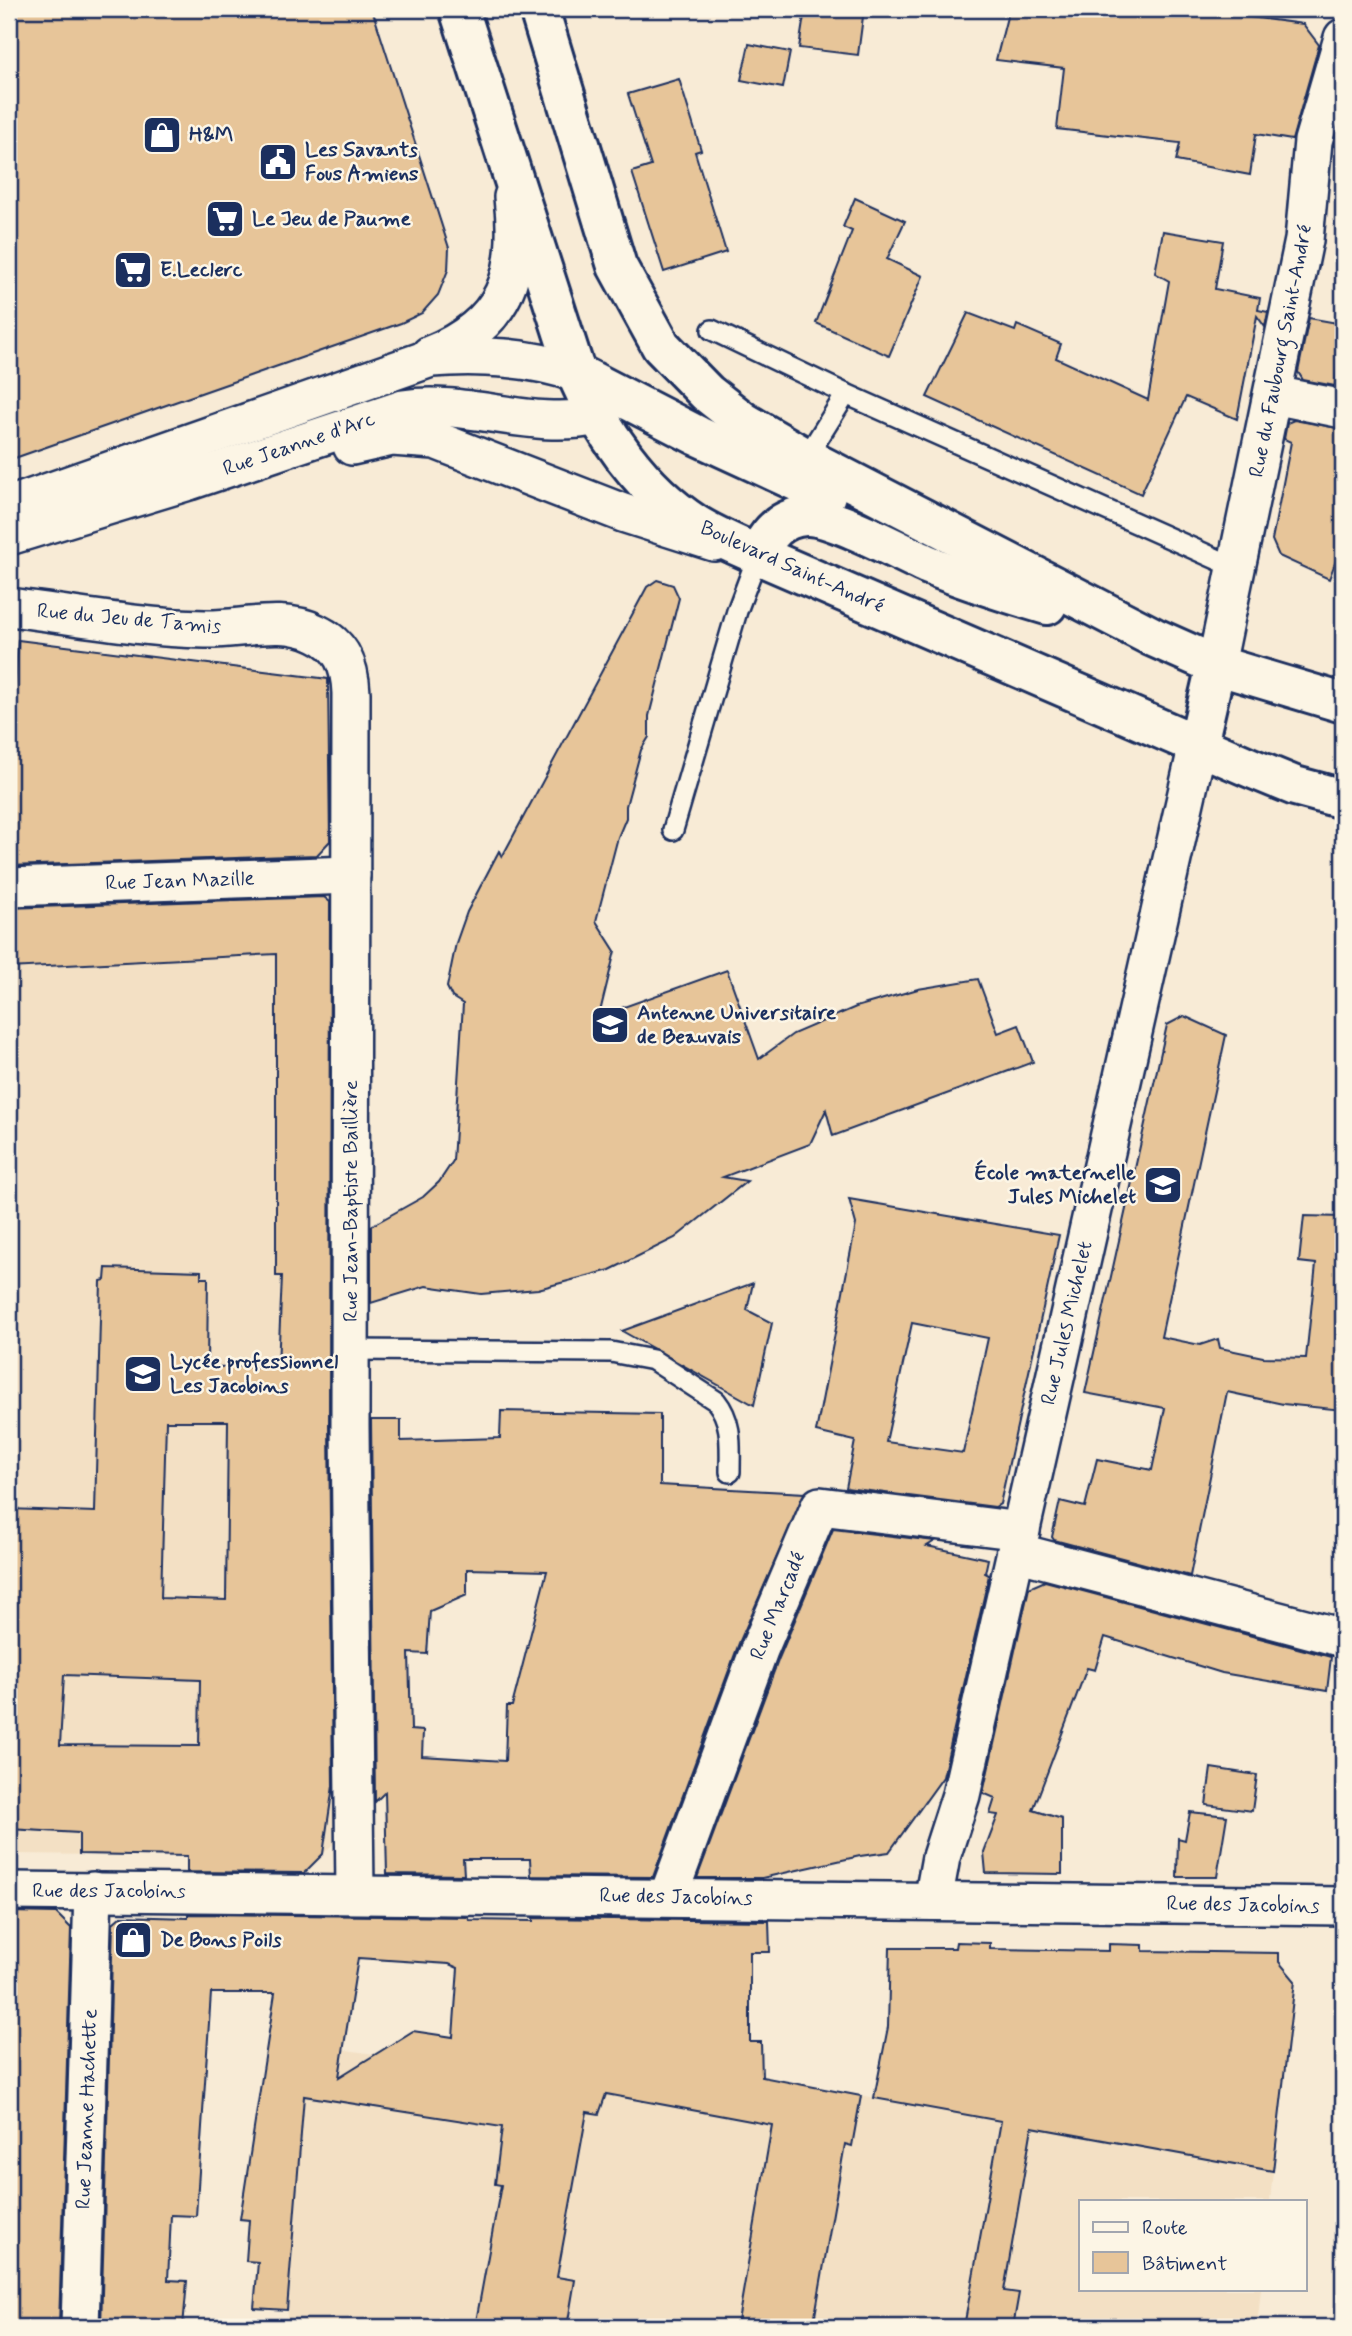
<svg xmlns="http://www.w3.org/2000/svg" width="1352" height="2336" viewBox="0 0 1352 2336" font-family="Mynerve,sans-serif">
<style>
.built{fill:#f3e0c4}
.building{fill:#e7c599;stroke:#1b2f5e;stroke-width:2;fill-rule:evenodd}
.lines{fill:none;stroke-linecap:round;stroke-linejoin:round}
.lane-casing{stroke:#1b2f5e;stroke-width:24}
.street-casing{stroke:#1b2f5e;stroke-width:42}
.secondary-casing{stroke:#1b2f5e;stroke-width:44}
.lane{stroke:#fcf5e5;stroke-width:19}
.street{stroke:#fcf5e5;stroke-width:37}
.secondary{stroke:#fcf5e5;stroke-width:38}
.labels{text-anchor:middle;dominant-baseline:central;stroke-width:5;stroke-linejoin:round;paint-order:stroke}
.poi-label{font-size:21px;font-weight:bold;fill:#1b2f5e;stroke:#fcf5e5;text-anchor:start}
.street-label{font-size:21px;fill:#1b2f5e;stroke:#fcf5e5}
</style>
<rect width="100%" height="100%" fill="#f8ebd6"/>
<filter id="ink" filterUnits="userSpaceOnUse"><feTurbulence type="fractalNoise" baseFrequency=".0143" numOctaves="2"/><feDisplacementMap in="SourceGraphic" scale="14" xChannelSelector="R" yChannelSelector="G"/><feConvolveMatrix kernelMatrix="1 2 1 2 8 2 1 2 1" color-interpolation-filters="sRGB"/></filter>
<g filter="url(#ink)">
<g class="built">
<polygon points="319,892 335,907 336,1277 281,1276 272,1666 336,1667 337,1840 320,1857 9,1854 9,909"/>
<polygon points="413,2031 762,2077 1273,2171 1270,2201 1081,2201 1081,2289 1261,2289 1257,2327 286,2327 304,2096 296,2043 396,2057"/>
</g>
<g class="building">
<polygon points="9,9 372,9 449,248 448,270 438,295 422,313 401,323 9,460"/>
<polygon points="805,9 864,9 858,55 799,48"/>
<polygon points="1009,9 1180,9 1219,13 1303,24 1319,45 1292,140 1256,134 1250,175 1176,161 1180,143 1057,129 1064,68 996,60"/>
<polygon points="749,44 790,52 783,88 741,80"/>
<polygon points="679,79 701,150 695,152 726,252 664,272 632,172 651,166 628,94"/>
<polygon points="1343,112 1343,148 1334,146"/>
<polygon points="855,198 905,221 887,259 923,276 889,356 816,323 852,231 843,227"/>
<polygon points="1163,231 1223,241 1215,289 1260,298 1258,310 1268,312 1265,327 1257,316 1237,419 1186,397 1141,494 927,397 968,313 1015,331 1017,325 1061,344 1056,358 1148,400 1169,281 1155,273"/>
<polygon points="1309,318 1343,324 1335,386 1303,380 1298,372"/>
<polygon points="1294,420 1343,429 1335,476 1343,479 1343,542 1329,579 1279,556 1272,540 1291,442 1284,439 1287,423"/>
<polygon points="657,580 673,585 679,598 649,716 649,737 641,750 626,806 626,818 618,837 596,921 615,951 599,1016 727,970 759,1059 793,1034 856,1007 918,989 978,979 998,1033 1019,1025 1033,1062 833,1136 826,1110 810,1144 723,1177 747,1181 675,1238 610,1270 538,1289 481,1294 426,1286 371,1303 371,1226 423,1197 439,1182 453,1161 463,1004 452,997 447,987 456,943 467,912 499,851 502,857 647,587"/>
<polygon points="18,640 328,679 330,841 317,855 9,866 9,707 14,707"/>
<path d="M324,897L330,902L329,1426L333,1786L323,1854L304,1873L187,1872V1856L79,1854V1833L9,1829V1509L95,1512L101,1281L105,1280L106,1268L201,1271V1278H208L207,1367L278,1366L282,1276H276V954L9,968V908ZM166,1421H228L226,1600L161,1598ZM64,1675L200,1680L199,1746L60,1745Z"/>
<polygon points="1184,1016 1226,1035 1161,1337 1200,1345 1218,1339 1220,1348 1263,1357 1306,1358 1316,1264 1299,1262 1304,1216 1343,1217 1343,1410 1283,1404 1227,1392 1190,1576 1054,1540 1052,1537 1060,1501 1085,1507 1097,1459 1152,1470 1165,1408 1085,1393 1167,1025"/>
<path d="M849,1199L1059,1235L1000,1504L995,1507L846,1488L855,1441L816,1432L856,1224ZM912,1323L988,1338L963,1453L886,1442Z"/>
<polygon points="753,1283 747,1310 772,1323 754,1405 622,1331"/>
<path d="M501,1411L660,1414V1485L805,1493L739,1643L653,1877L531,1876L530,1859H463L464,1875L387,1874L385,1792L375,1802L371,1420H401V1441L500,1438ZM467,1569L547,1571L512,1706H507L505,1761L422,1756L423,1731L411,1730L409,1653L427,1654L430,1611L467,1595Z"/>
<polygon points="833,1529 935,1541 927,1546 988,1559 985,1573 989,1575 943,1777 889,1852 860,1856 762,1878 697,1878 779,1658"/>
<polygon points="1045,1581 1331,1657 1327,1691 1222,1673 1105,1637 1095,1670 1087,1668 1033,1810 1062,1819 1062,1874 986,1873 984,1852 998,1815 990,1814 995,1798 983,1793 1029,1588"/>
<polygon points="1211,1768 1257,1775 1252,1811 1206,1805"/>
<polygon points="1190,1812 1227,1816 1217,1877 1177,1877 1178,1838 1185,1840"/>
<polygon points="9,1912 56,1913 71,1928 59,2327 9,2327"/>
<path d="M188,1914L468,1917L469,1920L533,1921V1918L769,1921L770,1952H750V2042H761L762,2077L861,2096L852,2146L845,2144L813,2327H737L772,2125L606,2094L599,2114L587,2112L557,2277L575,2280L567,2327H475L501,2185L495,2184L502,2127L304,2096L287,2310L254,2308L258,2262L246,2261L249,2220L240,2219L275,1993H211L196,2216L171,2215L168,2280L187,2281L183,2327H101L113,1923L121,1916L188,1918ZM358,1958L449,1964L458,1968L453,2037L413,2031L339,2077Z"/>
<polygon points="956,1942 990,1943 990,1949 1109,1951 1109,1944 1143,1945 1143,1951 1279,1953 1279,1962 1295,1981 1273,2171 1032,2127 1004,2291 1019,2293 1013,2327 964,2327 1001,2121 874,2098 888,2027 890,1948 955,1948"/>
</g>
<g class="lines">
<g class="lane-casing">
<g id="lane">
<polyline points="712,330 846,394 1239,569"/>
<polyline points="806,458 846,394"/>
<polyline points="673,830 737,611 758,555"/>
<path d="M350,1350L611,1352L653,1360L716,1401C733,1422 730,1446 730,1472"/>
</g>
</g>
<g class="street-casing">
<g id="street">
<path d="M430,355C506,324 522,275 513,197"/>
<polyline points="1274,395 1343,409"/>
<polyline points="352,446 392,437 435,440 623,513 714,542"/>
<path d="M9,506L431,358C477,354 532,357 576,373"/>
<path d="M9,536L189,481L403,409C468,399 532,431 597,416"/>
<path d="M9,607C73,615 140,628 205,629C241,630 282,616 316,633C342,645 350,666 351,693L350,1426L355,1893"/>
<polyline points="1216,665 1304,240 1313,141 1343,38"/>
<polyline points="9,887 351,875"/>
<polyline points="1016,1552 1343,1638"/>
<polyline points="9,1891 1343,1906"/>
<polyline points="668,1897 759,1650 820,1506 1021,1531"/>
<polyline points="933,1901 941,1857 961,1795 1198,744"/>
<polyline points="80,2327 93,1891"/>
</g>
</g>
<g class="secondary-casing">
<g id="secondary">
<path d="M459,9L576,373C601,431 641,489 695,524C714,536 736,545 758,555L1251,768L1295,786L1343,799"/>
<polyline points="539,9 617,266 661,346 707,393 744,422 806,458 1153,637 1216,665 1343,703"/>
<polyline points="576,373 698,436 826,495"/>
<path d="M758,555C767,534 780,518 805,516C832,514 901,553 929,565C968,581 1007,593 1047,605"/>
<polyline points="1198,744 1216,665"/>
</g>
</g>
<use href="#lane" class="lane"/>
<use href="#street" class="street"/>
<use href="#secondary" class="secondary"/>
</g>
</g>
<defs>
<g id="shop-square" transform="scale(2.0125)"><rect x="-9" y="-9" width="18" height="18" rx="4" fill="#1b2f5e" stroke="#fcf5e5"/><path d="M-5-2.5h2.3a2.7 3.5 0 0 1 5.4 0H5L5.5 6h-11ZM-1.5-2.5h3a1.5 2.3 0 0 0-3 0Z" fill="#fff"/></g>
<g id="civic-square" transform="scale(2.0125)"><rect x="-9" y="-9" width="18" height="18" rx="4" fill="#1b2f5e" stroke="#fcf5e5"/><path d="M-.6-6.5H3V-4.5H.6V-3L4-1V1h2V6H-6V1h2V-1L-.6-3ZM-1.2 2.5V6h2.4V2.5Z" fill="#fff"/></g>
<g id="supermarket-square" transform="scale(2.0125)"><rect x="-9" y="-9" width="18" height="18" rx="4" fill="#1b2f5e" stroke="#fcf5e5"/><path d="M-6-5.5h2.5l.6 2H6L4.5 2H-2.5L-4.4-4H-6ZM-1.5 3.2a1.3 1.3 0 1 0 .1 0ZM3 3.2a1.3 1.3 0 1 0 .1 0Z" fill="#fff"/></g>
<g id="university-square" transform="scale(2.0125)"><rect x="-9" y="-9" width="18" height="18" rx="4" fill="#1b2f5e" stroke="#fcf5e5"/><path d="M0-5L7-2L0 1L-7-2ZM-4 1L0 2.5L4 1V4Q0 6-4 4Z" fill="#fff"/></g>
<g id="school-square" transform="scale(2.0125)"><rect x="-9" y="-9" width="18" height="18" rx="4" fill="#1b2f5e" stroke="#fcf5e5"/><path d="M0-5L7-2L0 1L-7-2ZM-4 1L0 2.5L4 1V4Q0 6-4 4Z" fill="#fff"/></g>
</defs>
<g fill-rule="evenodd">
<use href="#shop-square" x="162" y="135"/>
<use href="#civic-square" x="278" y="162"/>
<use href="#supermarket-square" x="225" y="219"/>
<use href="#supermarket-square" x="133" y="270"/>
<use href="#university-square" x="610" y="1025"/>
<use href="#school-square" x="1163" y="1185"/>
<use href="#school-square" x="143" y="1374"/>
<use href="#shop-square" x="133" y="1940"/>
</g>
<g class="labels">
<g class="poi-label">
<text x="189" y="135">H&amp;M</text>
<text x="305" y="150">Les Savants<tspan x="305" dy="24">Fous Amiens</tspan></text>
<text x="252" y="219">Le Jeu de Paume</text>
<text x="160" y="270">E.Leclerc</text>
<text x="637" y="1013">Antenne Universitaire<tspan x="637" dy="24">de Beauvais</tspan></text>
<text x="1136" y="1173" text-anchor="end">École maternelle<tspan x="1136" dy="24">Jules Michelet</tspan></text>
<text x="170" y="1362">Lycée professionnel<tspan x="170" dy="24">Les Jacobins</tspan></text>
<text x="160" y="1940">De Bons Poils</text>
</g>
<g class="street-label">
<text transform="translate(1281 351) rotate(-79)">Rue du Faubourg Saint-André</text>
<text transform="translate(299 444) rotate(-19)">Rue Jeanne d'Arc</text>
<text transform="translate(792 567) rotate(24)">Boulevard Saint-André</text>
<text transform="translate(129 619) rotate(5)">Rue du Jeu de Tamis</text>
<text transform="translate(180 881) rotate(-2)">Rue Jean Mazille</text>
<text transform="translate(351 1201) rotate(-90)">Rue Jean-Baptiste Baillière</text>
<text transform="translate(1067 1323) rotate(-77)">Rue Jules Michelet</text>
<text transform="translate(778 1606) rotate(-68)">Rue Marcadé</text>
<text x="109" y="1891">Rue des Jacobins</text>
<text transform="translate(676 1897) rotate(1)">Rue des Jacobins</text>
<text transform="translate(1243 1905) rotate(1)">Rue des Jacobins</text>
<text transform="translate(87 2109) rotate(-88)">Rue Jeanne Hachette</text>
</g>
</g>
<rect width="1352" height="2336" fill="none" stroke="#fcf5e5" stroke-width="35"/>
<rect x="18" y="18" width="1317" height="2301" fill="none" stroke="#1b2f5e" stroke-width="2.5" filter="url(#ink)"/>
<rect x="1079" y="2200" width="228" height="91" fill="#fcf5e5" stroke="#a2a6af" stroke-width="2"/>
<rect x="1093" y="2222" width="35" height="10" fill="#fcf5e5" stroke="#a2a6af" stroke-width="2"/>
<text x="1142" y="2234" font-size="21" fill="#1b2f5e">Route</text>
<rect x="1093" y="2252" width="35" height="21" fill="#e7c599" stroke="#a2a6af" stroke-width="2"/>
<text x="1142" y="2270" font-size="21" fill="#1b2f5e">Bâtiment</text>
</svg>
